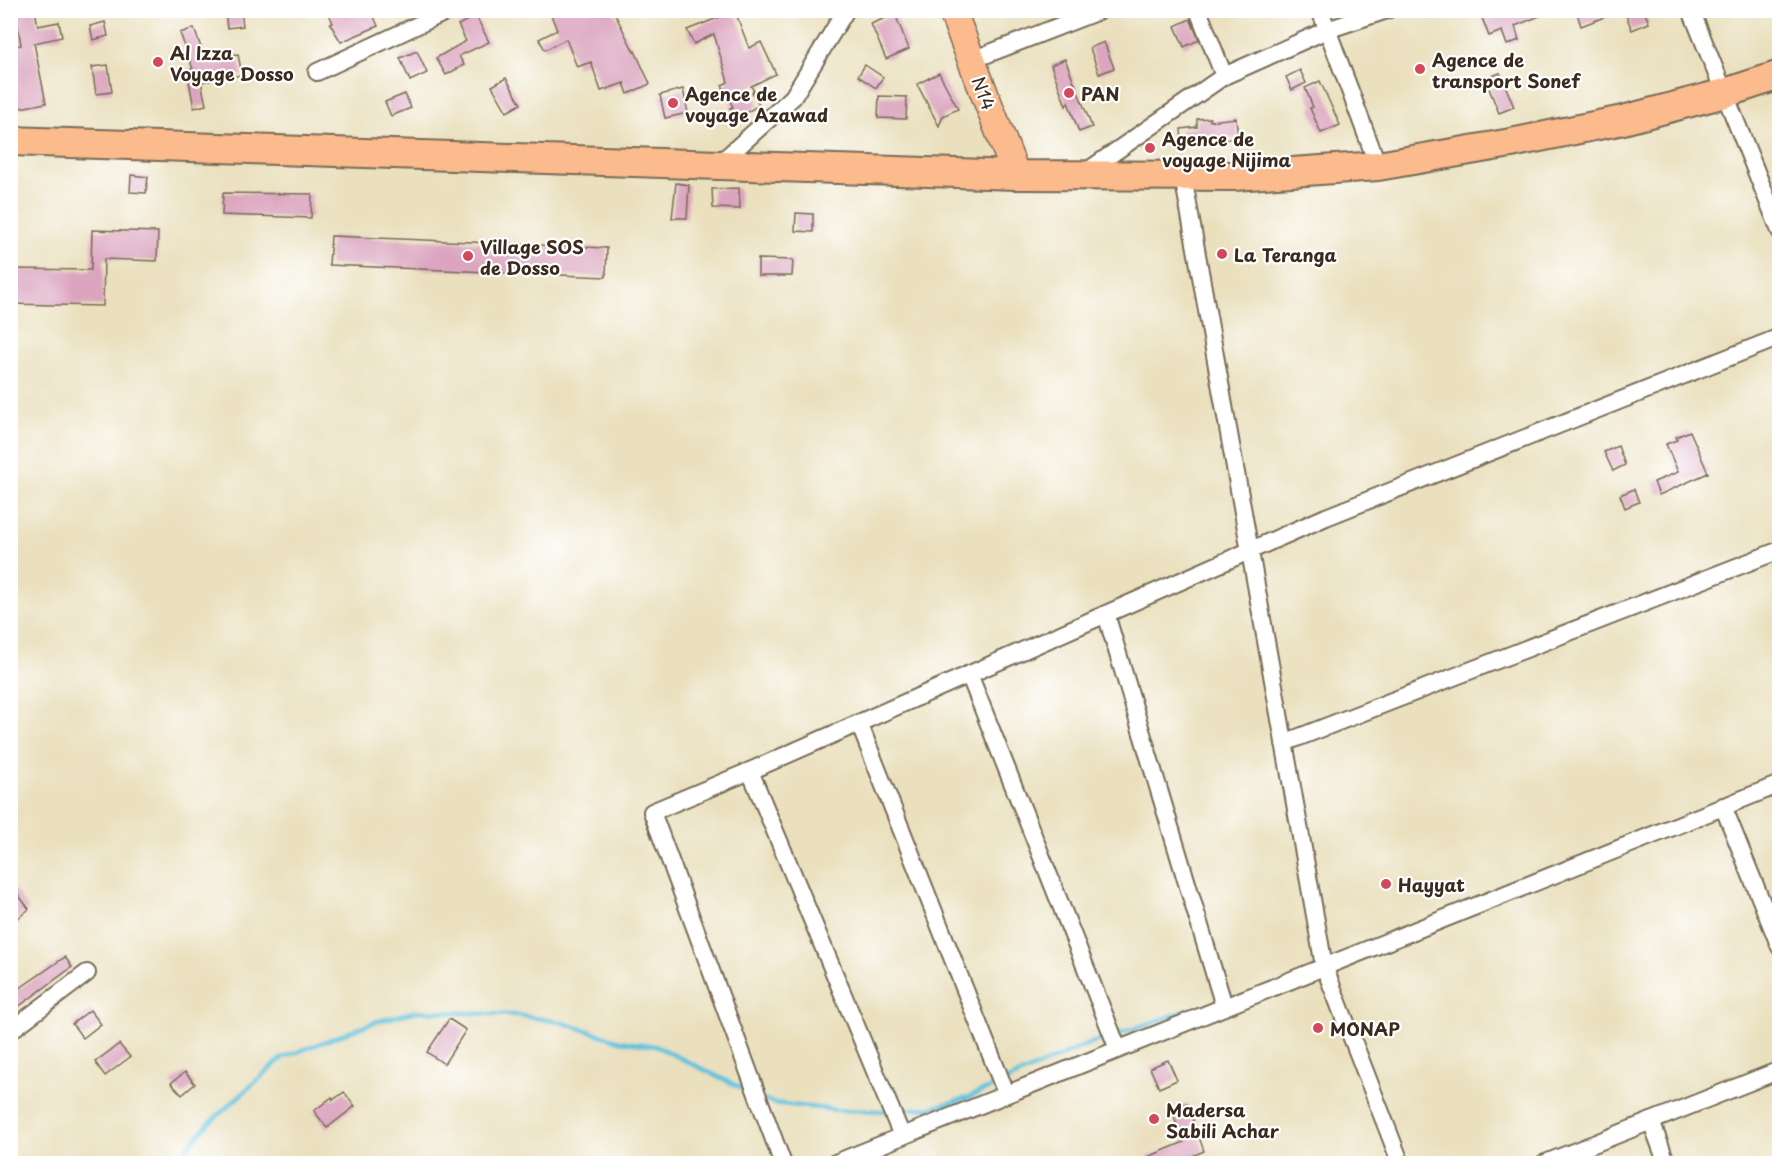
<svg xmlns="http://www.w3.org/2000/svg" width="1790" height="1174" viewBox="0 0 1790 1174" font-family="'Playpen Sans',sans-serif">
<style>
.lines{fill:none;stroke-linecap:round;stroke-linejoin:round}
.stream{stroke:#5ec1dd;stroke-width:4.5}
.building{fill:#dba5bf}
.minor-casing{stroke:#786a56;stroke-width:20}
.primary-casing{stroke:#786a56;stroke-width:30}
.trunk-casing{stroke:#786a56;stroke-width:32}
.minor{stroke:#fff;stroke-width:16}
.primary{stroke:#fbbb8d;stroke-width:27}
.trunk{stroke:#fbbb8d;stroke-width:28}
.poi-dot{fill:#d1495b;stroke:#fff;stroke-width:2}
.labels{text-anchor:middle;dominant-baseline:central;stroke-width:4.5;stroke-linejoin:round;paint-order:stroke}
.poi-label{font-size:18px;font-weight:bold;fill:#3b2a1e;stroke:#fff;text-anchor:start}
.street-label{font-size:18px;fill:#3b2a1e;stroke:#fff}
</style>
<rect width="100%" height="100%" fill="#fff"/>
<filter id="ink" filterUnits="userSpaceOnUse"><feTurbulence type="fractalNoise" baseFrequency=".0167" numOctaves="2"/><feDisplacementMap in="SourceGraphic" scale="12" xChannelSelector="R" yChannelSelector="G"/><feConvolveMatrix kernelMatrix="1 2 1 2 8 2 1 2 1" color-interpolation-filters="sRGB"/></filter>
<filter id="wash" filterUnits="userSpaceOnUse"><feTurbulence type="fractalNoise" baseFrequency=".008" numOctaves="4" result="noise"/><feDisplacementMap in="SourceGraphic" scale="24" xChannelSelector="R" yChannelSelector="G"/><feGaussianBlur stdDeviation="1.35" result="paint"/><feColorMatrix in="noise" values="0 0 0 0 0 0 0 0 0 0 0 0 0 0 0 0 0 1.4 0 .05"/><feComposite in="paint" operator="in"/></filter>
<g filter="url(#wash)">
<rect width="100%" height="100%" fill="#eae0be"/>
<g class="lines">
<g class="stream">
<polyline points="764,1099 773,1103 836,1110 887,1111"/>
<polyline points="895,1110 931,1108 967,1098 1086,1045 1189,1010"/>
<polyline points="173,1164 207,1125 282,1058 375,1022 417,1011 517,1015 560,1022 620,1041 656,1046 751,1093"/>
</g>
</g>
<g id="blocks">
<g class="building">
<polygon points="15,10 35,10 38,26 59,22 62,37 34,43 46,103 10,110 10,47 21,45"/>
<polygon points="225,10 241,10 243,26 227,28"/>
<polygon points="327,10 371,10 378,26 341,42 330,24 333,23"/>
<polygon points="549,10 613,10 634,52 635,51 650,84 628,94 624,83 601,91 591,62 577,67 566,39 545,50 539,39 557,30"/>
<polygon points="1479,10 1552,10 1552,11 1515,26 1519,40 1507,45 1502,31 1489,36"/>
<polygon points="1576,10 1618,10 1618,12 1581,26"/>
<polygon points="1632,10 1644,10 1649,23 1632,30 1625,13"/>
<polygon points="735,11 749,48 761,42 776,74 751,86 754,91 752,92 759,105 736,119 730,108 733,107 722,85 728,82 714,34 694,44 687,30"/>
<polygon points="895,14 909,49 886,59 871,24"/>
<polygon points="476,16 489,42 459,56 464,65 446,75 436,58 466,41 458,25"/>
<polygon points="1190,19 1199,40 1184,47 1175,26"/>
<polygon points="105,22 108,36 93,40 90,26"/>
<polygon points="194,28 205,59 238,54 242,75 201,82 206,105 194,108 187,70 193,69 180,33"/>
<polygon points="1104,42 1114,68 1099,74 1090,48"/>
<polygon points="417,51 427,73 410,81 400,58"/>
<polygon points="1065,59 1092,127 1079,132 1068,102 1066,106 1051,65"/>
<polygon points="108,65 112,92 96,94 92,67"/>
<polygon points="865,65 883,77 876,88 858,76"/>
<polygon points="1300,70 1306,83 1292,90 1286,77"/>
<polygon points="939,73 958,109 943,116 939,126 917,84"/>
<polygon points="1500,73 1514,107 1499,113 1485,79"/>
<polygon points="506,78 521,104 507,112 492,86"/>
<polygon points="1320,81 1340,125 1321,133 1310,108 1313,107 1305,88"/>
<polygon points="683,89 688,113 665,118 660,95"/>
<polygon points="405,94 411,108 391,116 385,102"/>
<polygon points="879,96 907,97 906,119 878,118"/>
<polygon points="1210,118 1210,121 1236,118 1238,138 1218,140 1217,137 1182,141 1181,129 1197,127 1197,119"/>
<polygon points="131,175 148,177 146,193 130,192"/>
<polygon points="676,183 689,185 687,218 672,218"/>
<polygon points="739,188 740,209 713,208 712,189"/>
<polygon points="223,193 312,194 311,218 222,215"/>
<polygon points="796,213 813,214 813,232 795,231"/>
<polygon points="92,230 158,232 157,261 104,259 103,306 10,304 10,269 91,270"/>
<polygon points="331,236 607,248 606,277 329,265"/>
<polygon points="758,259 793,260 792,276 758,276"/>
<polygon points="1690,431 1708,473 1659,495 1654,482 1678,472 1666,444 1677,440 1676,437"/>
<polygon points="1618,446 1625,465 1613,471 1604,452"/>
<polygon points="1634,489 1639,502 1625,508 1620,495"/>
<polygon points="10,884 29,909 16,920 10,913"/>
<polygon points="65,957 72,967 10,1013 10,995"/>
<polygon points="90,1010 101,1024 83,1038 72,1024"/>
<polygon points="449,1019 466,1030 444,1064 427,1052"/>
<polygon points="119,1044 130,1057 105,1076 95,1062"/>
<polygon points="1168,1060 1177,1080 1159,1088 1150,1068"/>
<polygon points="185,1072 195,1084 182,1095 171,1083"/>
<polygon points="344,1092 355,1106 327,1128 314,1111 332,1097 333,1100"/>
<polygon points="1187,1103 1204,1151 1173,1164 1131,1164 1184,1142 1171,1110"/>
</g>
</g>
</g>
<g filter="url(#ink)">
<use href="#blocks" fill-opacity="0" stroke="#786a56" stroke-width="1.5"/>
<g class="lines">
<g class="minor-casing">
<g id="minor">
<polyline points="1198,10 1224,76"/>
<polyline points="1320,10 1378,166"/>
<polyline points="1691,10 1780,231"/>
<polyline points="972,60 1101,10"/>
<polyline points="317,72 450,10"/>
<polyline points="718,165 793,97 846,10"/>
<polyline points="1083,174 1224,76 1327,30 1387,10"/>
<polyline points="1183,176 1324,966 1401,1164"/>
<polyline points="1106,614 1224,1006"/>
<polyline points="969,674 1118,1049"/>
<polyline points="859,723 1006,1093"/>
<polyline points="1284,743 1780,550"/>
<polyline points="750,771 902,1136"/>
<polyline points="1723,806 1780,947"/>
<polyline points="10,1031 87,973"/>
<polyline points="1651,1121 1667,1164"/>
<polyline points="783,1164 652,812 750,771 1326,517 1780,337"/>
<polyline points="833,1164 1780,784"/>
<polyline points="1543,1164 1780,1070"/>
</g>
</g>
<g class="primary-casing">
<polyline id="primary" points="952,10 1016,175"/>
</g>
<g class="trunk-casing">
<polyline id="trunk" points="10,141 1016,175 1234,176 1378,166 1511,143 1623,120 1725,93 1780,75"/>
</g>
<use href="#minor" class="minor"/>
<use href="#primary" class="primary"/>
<use href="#trunk" class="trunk"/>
</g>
</g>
<g class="poi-dot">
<circle cx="158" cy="62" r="6"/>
<circle cx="1420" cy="69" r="6"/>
<circle cx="1069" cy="93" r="6"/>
<circle cx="673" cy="103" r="6"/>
<circle cx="1150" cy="148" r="6"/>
<circle cx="1222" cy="254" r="6"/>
<circle cx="468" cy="256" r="6"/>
<circle cx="1386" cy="884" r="6"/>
<circle cx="1318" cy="1028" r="6"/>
<circle cx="1154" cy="1119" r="6"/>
</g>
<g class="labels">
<g class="poi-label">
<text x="170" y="52">Al Izza<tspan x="170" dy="21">Voyage Dosso</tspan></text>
<text x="1432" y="59">Agence de<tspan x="1432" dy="21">transport Sonef</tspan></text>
<text x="685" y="93">Agence de<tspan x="685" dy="21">voyage Azawad</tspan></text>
<text x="1081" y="93">PAN</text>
<text x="1162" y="138">Agence de<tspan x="1162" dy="21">voyage Nijima</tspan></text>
<text x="480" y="246">Village SOS<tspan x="480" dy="21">de Dosso</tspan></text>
<text x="1234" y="254">La Teranga</text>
<text x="1398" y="884">Hayyat</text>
<text x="1330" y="1028">MONAP</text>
<text x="1166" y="1109">Madersa<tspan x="1166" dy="21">Sabili Achar</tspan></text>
</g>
<g class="street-label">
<text transform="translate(984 93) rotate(69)">N14</text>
</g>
</g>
<rect width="1790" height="1174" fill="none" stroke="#fff" stroke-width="36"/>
</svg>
